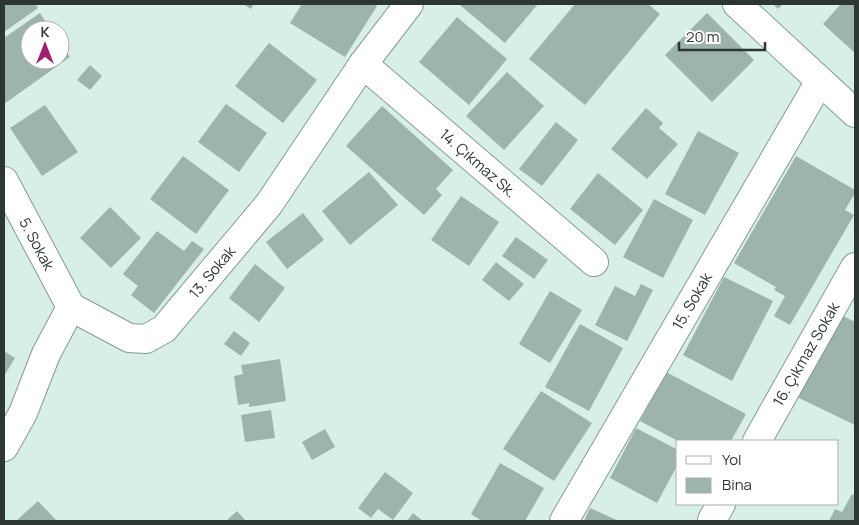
<svg xmlns="http://www.w3.org/2000/svg" width="859" height="525" viewBox="0 0 859 525" font-family="Manrope,sans-serif">
<style>
.building{fill:#9cb4ac}
.lines{fill:none;stroke-linecap:round;stroke-linejoin:round}
.minor-casing{stroke:#859c94;stroke-width:30}
.minor{stroke:#fff;stroke-width:28}
.labels{text-anchor:middle;dominant-baseline:central;stroke-width:4;stroke-linejoin:round;paint-order:stroke}
.street-label{font-size:15px;fill:#2c3632;stroke:#fff}
</style>
<rect width="100%" height="100%" fill="#d7efe7"/>
<g class="building">
<polygon points="4,4 35,4 38,8 4,32"/>
<polygon points="243,4 254,4 251,9"/>
<polygon points="302,4 373,4 377,6 345,57 290,23"/>
<polygon points="461,4 538,4 505,43 460,5"/>
<polygon points="575,4 648,4 660,14 585,105 529,59"/>
<polygon points="773,4 783,4 778,9"/>
<polygon points="841,4 855,4 855,53 823,24"/>
<polygon points="40,13 51,30 30,30 30,60 60,60 60,42 70,57 4,104 4,38"/>
<polygon points="707,13 754,60 712,102 665,55"/>
<polygon points="457,17 507,59 469,105 419,62"/>
<polygon points="269,43 317,80 283,123 235,86"/>
<polygon points="90,65 102,76 90,90 77,80"/>
<polygon points="507,72 544,106 504,150 466,116"/>
<polygon points="226,104 267,133 239,172 198,142"/>
<polygon points="45,105 78,152 42,176 10,128"/>
<polygon points="382,106 453,170 436,189 442,195 424,215 346,146"/>
<polygon points="646,108 663,123 659,128 678,144 647,179 611,149"/>
<polygon points="556,122 578,140 542,186 519,169"/>
<polygon points="698,131 739,153 705,215 665,194"/>
<polygon points="183,156 229,190 196,234 150,199"/>
<polygon points="796,156 855,190 855,193 845,210 854,215 790,325 774,316 785,296 774,290 776,287 734,263"/>
<polygon points="369,172 398,205 350,245 322,211"/>
<polygon points="598,173 643,210 615,245 570,209"/>
<polygon points="461,196 499,222 469,266 431,240"/>
<polygon points="654,199 693,220 663,278 623,257"/>
<polygon points="110,207 141,238 111,268 80,238"/>
<polygon points="303,213 324,240 287,269 266,242"/>
<polygon points="157,231 184,251 192,241 204,249 154,313 131,295 138,286 123,274"/>
<polygon points="516,237 548,260 534,279 502,256"/>
<polygon points="496,262 524,284 509,301 482,280"/>
<polygon points="255,264 285,288 259,322 229,298"/>
<polygon points="724,277 773,301 732,381 683,355"/>
<polygon points="641,284 653,290 627,341 595,325 615,286 635,296"/>
<polygon points="550,291 582,310 550,363 519,344"/>
<polygon points="837,313 855,322 855,425 797,397"/>
<polygon points="580,324 623,348 589,411 545,387"/>
<polygon points="234,331 250,343 241,356 224,344"/>
<polygon points="4,351 15,358 4,376"/>
<polygon points="280,359 286,401 249,407 249,403 238,405 234,376 243,374 241,365"/>
<polygon points="666,372 746,414 731,441 678,441 640,421"/>
<polygon points="541,391 592,423 554,481 503,449"/>
<polygon points="271,410 275,438 245,442 241,415"/>
<polygon points="636,428 678,450 678,464 657,503 610,478"/>
<polygon points="325,429 335,447 312,460 302,442"/>
<polygon points="500,463 544,488 525,521 482,521 471,514"/>
<polygon points="385,472 413,493 393,520 378,509 371,518 358,508"/>
<polygon points="852,494 855,496 855,521 829,521 835,509 842,512"/>
<polygon points="38,501 57,521 16,521"/>
<polygon points="590,508 619,521 584,521"/>
<polygon points="237,511 246,521 226,521"/>
<polygon points="413,513 423,521 407,521"/>
</g>
<g class="lines">
<g class="minor-casing">
<g id="minor">
<polyline points="737,4 855,113"/>
<polyline points="363,64 594,262"/>
<polyline points="4,181 71,307"/>
<polyline points="757,441 855,267"/>
<polyline points="4,447 23,413 46,354 71,307 129,338 146,339 164,329 269,204 363,64 409,4"/>
<polyline points="712,520 721,504"/>
<polyline points="564,521 820,81"/>
</g>
</g>
<use href="#minor" class="minor"/>
</g>
<g class="labels">
<g class="street-label">
<text transform="translate(478 163) rotate(41)">14. Çıkmaz Sk.</text>
<text transform="translate(37 244) rotate(62)">5. Sokak</text>
<text transform="translate(212 272) rotate(-50)">13. Sokak</text>
<text transform="translate(692 301) rotate(-60)">15. Sokak</text>
<text transform="translate(806 354) rotate(-60)">16. Çıkmaz Sokak</text>
</g>
</g>
<rect width="859" height="525" fill="none" stroke="#2c3632" stroke-width="10"/>
<rect x="676" y="440" width="162" height="65" fill="#ffffff" stroke="#abafad"/>
<rect x="686" y="456" width="25" height="8" fill="#ffffff" stroke="#abafad"/>
<text x="722" y="465" font-size="15" fill="#2c3632">Yol</text>
<rect x="686" y="478" width="25" height="15" fill="#9cb4ac" stroke="#abafad"/>
<text x="722" y="490" font-size="15" fill="#2c3632">Bina</text>
<g transform="translate(45 45)"><circle r="24" fill="#ffffff" stroke="#abafad"/>
<path d="M0-4L9 19L0 12L-9 19Z" fill="#a22071"/>
<text y="-8" font-size="14" font-weight="bold" text-anchor="middle" fill="#2c3632">K</text>
</g>
<path d="M679 42v8h86v-8" fill="none" stroke="#2c3632" stroke-width="2.5"/>
<text x="686" y="42" font-size="15" fill="#2c3632" stroke="#ffffff" stroke-width="4" paint-order="stroke">20 m</text>
</svg>
